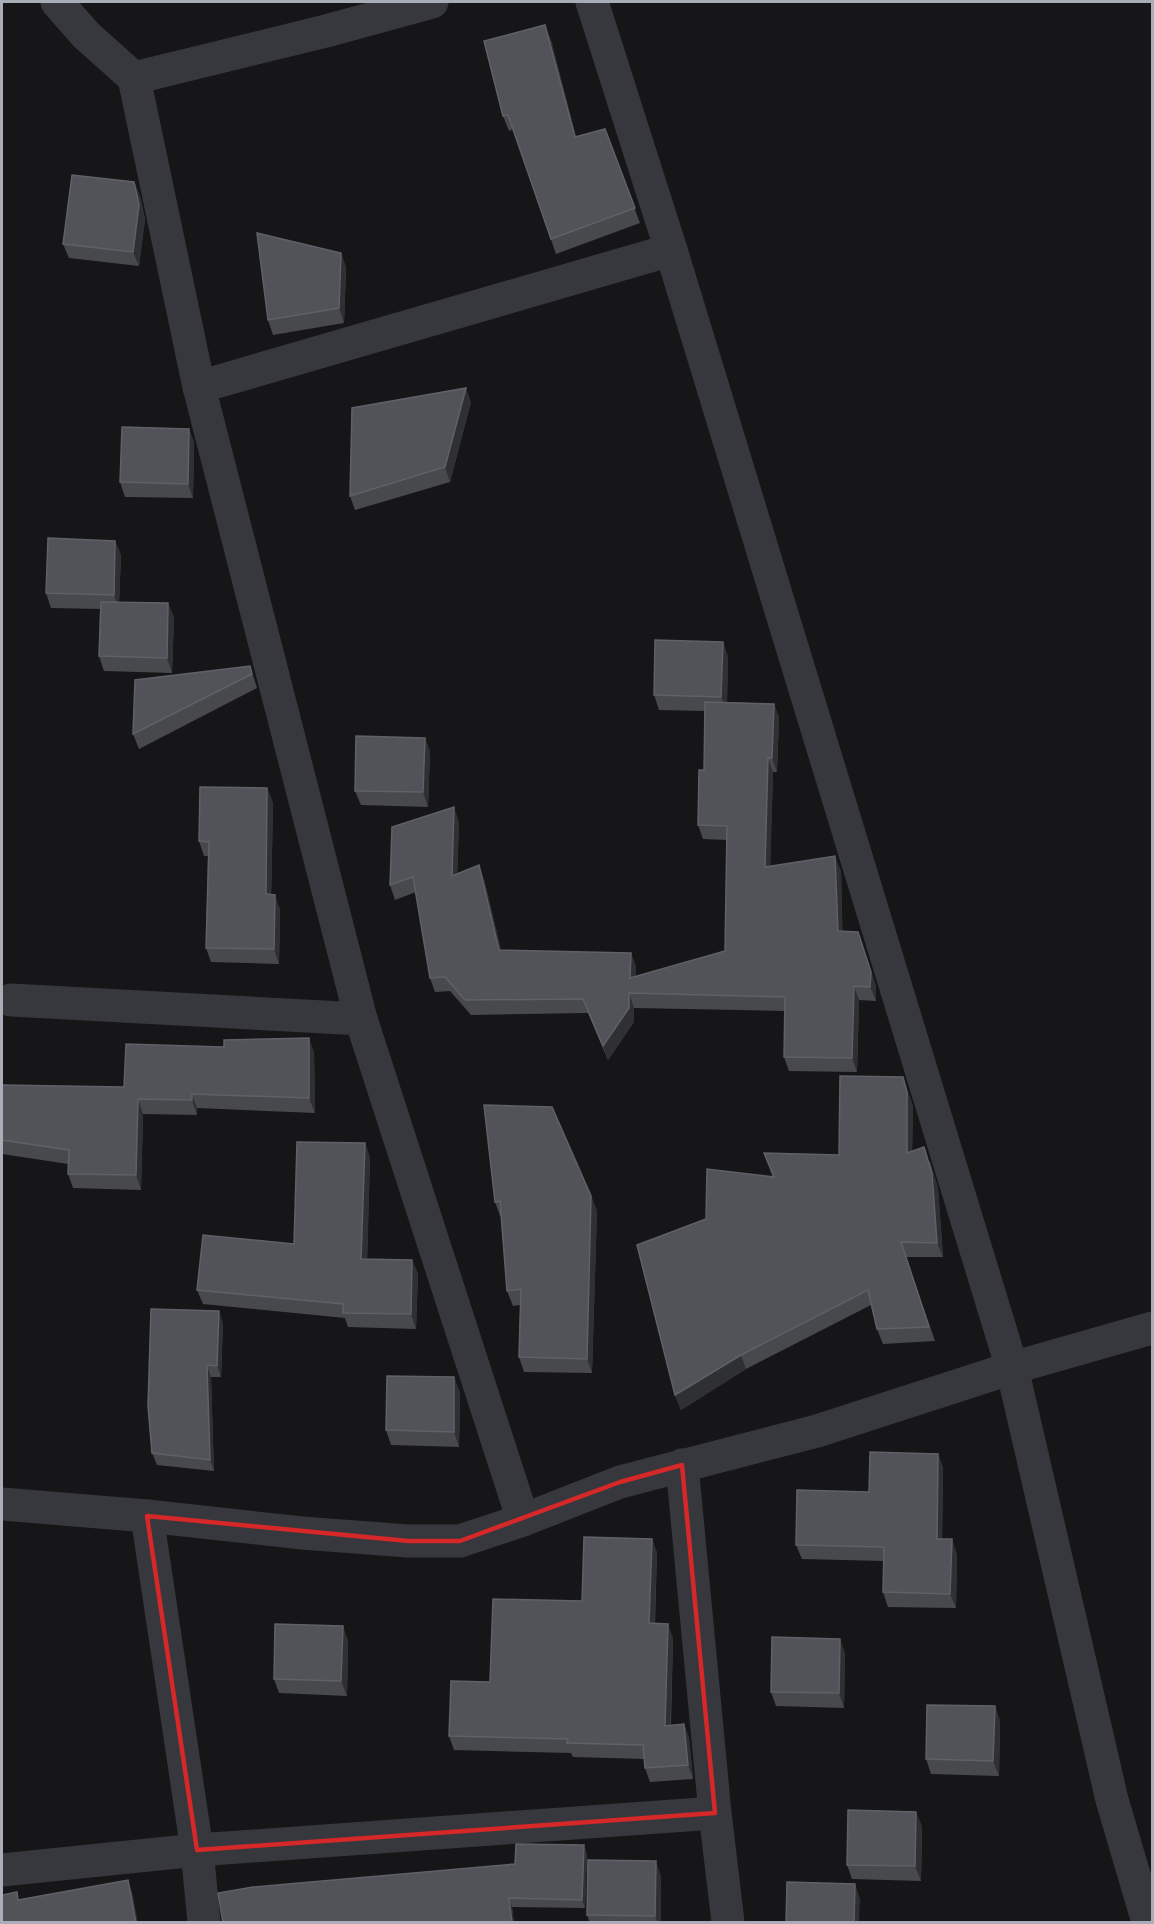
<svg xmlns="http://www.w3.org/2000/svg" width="1154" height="1924" viewBox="0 0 1154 1924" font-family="Poppins,sans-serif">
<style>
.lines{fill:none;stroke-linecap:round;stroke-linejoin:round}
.minor{stroke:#37383d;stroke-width:33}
.wall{fill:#47494d}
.shaded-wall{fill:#2f3033}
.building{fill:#525359;stroke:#5f6168;stroke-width:1.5}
.marked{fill:none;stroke:#d62828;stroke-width:4.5;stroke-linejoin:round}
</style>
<rect width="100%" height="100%" fill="#161618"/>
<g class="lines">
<g class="minor">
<polyline points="57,2 86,35 134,78 199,387 361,1019 523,1520"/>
<polyline points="592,2 671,250 1012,1368 1112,1800 1148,1922"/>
<polyline points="134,78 326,31 432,2"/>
<polyline points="199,387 671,250"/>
<polyline points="11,1000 361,1019"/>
<polyline points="682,1465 715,1813 728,1922"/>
<polyline points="2,1504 147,1516 302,1533 408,1541 460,1541 523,1520 620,1482 817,1431 1012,1368 1152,1328"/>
<polyline points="147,1516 197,1850 204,1922"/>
<polyline points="2,1870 197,1850 715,1813"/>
</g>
</g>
<g class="wall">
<polygon points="551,40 576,137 605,129 640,223 556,254 513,129 509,131 503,116"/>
<polygon points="134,182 140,196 145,219 139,266 69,258 63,244"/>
<polygon points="341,253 346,268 344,323 273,335 268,320"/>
<polygon points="471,402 450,482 355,510 350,496"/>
<polygon points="189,429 194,443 193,498 125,497 120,482"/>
<polygon points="115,541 121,555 119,602 168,603 174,618 172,673 104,671 99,656 100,609 51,608 46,593"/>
<polygon points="723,642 728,657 727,702 774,704 779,718 777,772 773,772 770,866 841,871 842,931 858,932 876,986 876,1001 859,1000 857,1072 789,1071 784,1057 785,1011 634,1008 634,1022 608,1060 588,1013 471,1015 450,991 435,992 430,978 416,892 395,900 390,885 459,822 457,874 484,879 501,950 631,953 636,967 635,977 725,951 727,840 703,839 698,825 704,770 705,711 659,710 654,695"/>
<polygon points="250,666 257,688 139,749 133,734"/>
<polygon points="425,738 430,752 428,807 361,805 355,791"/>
<polygon points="267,788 273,803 271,894 280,909 279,964 211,962 206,948 208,856 204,856 199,841"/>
<polygon points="314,1052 315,1113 197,1108 197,1115 143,1114 141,1190 73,1188 68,1174 68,1164 2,1154 2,1085 124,1087"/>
<polygon points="908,1092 913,1107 912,1151 930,1162 938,1188 943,1257 906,1257 935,1341 883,1344 877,1329 871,1305 746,1369 681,1410 675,1395 706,1219 773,1177 764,1153 839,1155"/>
<polygon points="365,1143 370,1158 367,1259 412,1260 418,1274 416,1329 348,1327 345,1318 203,1304 197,1290 294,1244"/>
<polygon points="591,1196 597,1211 592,1373 524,1372 519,1357 520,1305 513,1306 507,1291 501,1216 500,1216 495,1202"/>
<polygon points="223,1323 221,1377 211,1377 214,1471 157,1465 152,1453"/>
<polygon points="460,1392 459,1447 391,1445 386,1430"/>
<polygon points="938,1454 943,1468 942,1539 957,1554 956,1608 888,1607 883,1592 884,1561 802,1559 796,1545 869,1492"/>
<polygon points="652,1539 657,1553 655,1624 673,1638 671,1725 684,1724 689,1738 693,1779 650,1782 645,1768 644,1759 573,1757 571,1753 454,1750 449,1736 490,1682"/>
<polygon points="348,1640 347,1696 279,1693 274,1679"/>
<polygon points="845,1653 844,1708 776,1706 771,1692"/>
<polygon points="995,1706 1000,1721 999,1776 931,1774 926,1759"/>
<polygon points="922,1826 921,1881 852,1879 847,1865"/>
<polygon points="587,1854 585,1908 512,1907 514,1923 223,1923 515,1864"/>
<polygon points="661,1876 661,1923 590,1923 587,1915"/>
</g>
<g class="shaded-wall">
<polygon points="545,25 551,40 580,152 575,137"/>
<polygon points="134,182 140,196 145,219 139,266 133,252"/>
<polygon points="341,253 346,268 344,323 339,308"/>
<polygon points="466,388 471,402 450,482 445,467"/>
<polygon points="189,429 194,443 193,498 188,484"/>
<polygon points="115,541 121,555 119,610 114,595"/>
<polygon points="168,603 174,618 172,673 167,658"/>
<polygon points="723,642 728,657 727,711 721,697"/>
<polygon points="774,704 779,718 777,772 772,758"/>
<polygon points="425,738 430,752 428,807 423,792"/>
<polygon points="768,758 773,772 770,882 765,867"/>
<polygon points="267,788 273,803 271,909 266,894"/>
<polygon points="454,807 459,822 457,890 452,876"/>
<polygon points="835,856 841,871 843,945 838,931"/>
<polygon points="479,865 484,879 504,964 499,950"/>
<polygon points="275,895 280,909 279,964 274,949"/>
<polygon points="858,932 876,986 876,1001 870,987"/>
<polygon points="631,953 636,967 635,993 630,978"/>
<polygon points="854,986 859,1000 857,1072 852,1058"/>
<polygon points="629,993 634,1008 634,1022 608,1060 603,1046"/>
<polygon points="309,1038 314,1052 315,1113 309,1098"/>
<polygon points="903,1077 913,1107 912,1167 907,1153"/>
<polygon points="192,1094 197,1108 197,1115 192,1100"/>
<polygon points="138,1099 143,1114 141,1190 136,1175"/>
<polygon points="365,1143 370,1158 367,1273 361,1259"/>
<polygon points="924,1147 938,1188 943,1257 937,1243"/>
<polygon points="591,1196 597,1211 592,1373 587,1359"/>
<polygon points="412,1260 418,1274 416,1329 411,1314"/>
<polygon points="219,1311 223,1323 221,1377 217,1366"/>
<polygon points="741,1355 746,1369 681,1410 675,1395"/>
<polygon points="207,1365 211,1377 214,1471 210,1460"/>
<polygon points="454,1377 460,1392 459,1447 454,1432"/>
<polygon points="938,1454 943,1468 942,1553 937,1539"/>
<polygon points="652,1539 657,1553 654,1637 649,1623"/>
<polygon points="952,1539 957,1554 956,1608 950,1594"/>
<polygon points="668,1624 673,1638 670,1739 665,1726"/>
<polygon points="343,1626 348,1640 347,1696 341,1681"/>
<polygon points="840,1639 845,1653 844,1708 839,1693"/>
<polygon points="995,1706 1000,1721 999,1776 993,1761"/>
<polygon points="684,1724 689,1738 693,1779 688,1765"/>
<polygon points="916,1812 922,1826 921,1881 915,1866"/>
<polygon points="584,1845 587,1854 585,1908 582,1900"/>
<polygon points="656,1861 661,1876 661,1923 658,1923 655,1916"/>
<polygon points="128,1880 133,1895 138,1923 136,1923"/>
<polygon points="855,1884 860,1899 859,1923 854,1923"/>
<polygon points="509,1898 512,1907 514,1923 512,1923"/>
</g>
<g class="building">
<polygon points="545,25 575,137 605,129 635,208 551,239 508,115 503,116 484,41"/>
<polygon points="72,175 134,182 139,205 133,252 63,244"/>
<polygon points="257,233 341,253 339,308 268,320"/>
<polygon points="466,388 445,467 350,496 352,408"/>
<polygon points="122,427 189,429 188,484 120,482"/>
<polygon points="48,538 115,541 114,595 46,593"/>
<polygon points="101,602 168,603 167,658 99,656"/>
<polygon points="655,640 723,642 721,697 654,695"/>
<polygon points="250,666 252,674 133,734 135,680"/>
<polygon points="705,702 774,704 772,758 768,758 765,867 835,856 838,931 858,932 871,972 870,987 854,986 852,1058 784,1057 785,997 629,993 629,1008 603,1046 583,999 465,1000 445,977 430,978 413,877 390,885 392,827 454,807 452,876 479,865 499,950 631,953 630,978 725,951 727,826 698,825 699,770 704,770"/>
<polygon points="356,736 425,738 423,792 355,791"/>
<polygon points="200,787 267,788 266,894 275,895 274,949 206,948 209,842 199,841"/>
<polygon points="309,1038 309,1098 192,1094 192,1100 138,1099 136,1175 68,1174 69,1150 2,1140 2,1085 124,1087 126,1044 224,1047 224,1040"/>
<polygon points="840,1076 903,1077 907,1092 907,1153 924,1147 932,1174 937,1243 901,1242 929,1327 877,1329 868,1290 741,1355 675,1395 637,1245 706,1219 707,1169 774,1177 764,1153 839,1155"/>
<polygon points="484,1105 552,1107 591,1196 587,1359 519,1357 521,1289 507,1291 500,1201 495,1202"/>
<polygon points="297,1142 365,1143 361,1259 412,1260 411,1314 343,1313 343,1304 197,1290 203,1235 294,1244"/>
<polygon points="151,1309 219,1311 217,1366 207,1365 210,1460 152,1453 148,1406"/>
<polygon points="387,1376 454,1377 454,1432 386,1430"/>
<polygon points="870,1452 938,1454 937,1539 952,1539 950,1594 883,1592 884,1547 796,1545 797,1490 869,1492"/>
<polygon points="584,1537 652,1539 649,1623 668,1624 665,1726 684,1724 688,1765 645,1768 643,1745 567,1743 568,1739 449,1736 451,1681 490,1682 493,1599 582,1601"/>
<polygon points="275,1624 343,1626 341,1681 274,1679"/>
<polygon points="772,1637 840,1639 839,1693 771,1692"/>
<polygon points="927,1705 995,1706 993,1761 926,1759"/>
<polygon points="848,1810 916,1812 915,1866 847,1865"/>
<polygon points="516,1844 584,1845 582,1900 509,1898 512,1923 223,1923 218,1893 253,1887 515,1864"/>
<polygon points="588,1860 656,1861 655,1916 587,1915"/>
<polygon points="128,1880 136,1923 2,1923 2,1895 17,1892 18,1900"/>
<polygon points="787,1882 855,1884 854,1923 786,1923"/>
</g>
<path class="marked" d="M682,1465L715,1813L197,1850L147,1516L408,1541H460L620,1482Z"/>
<rect width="1154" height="1924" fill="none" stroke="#a8adb8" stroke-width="6"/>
</svg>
